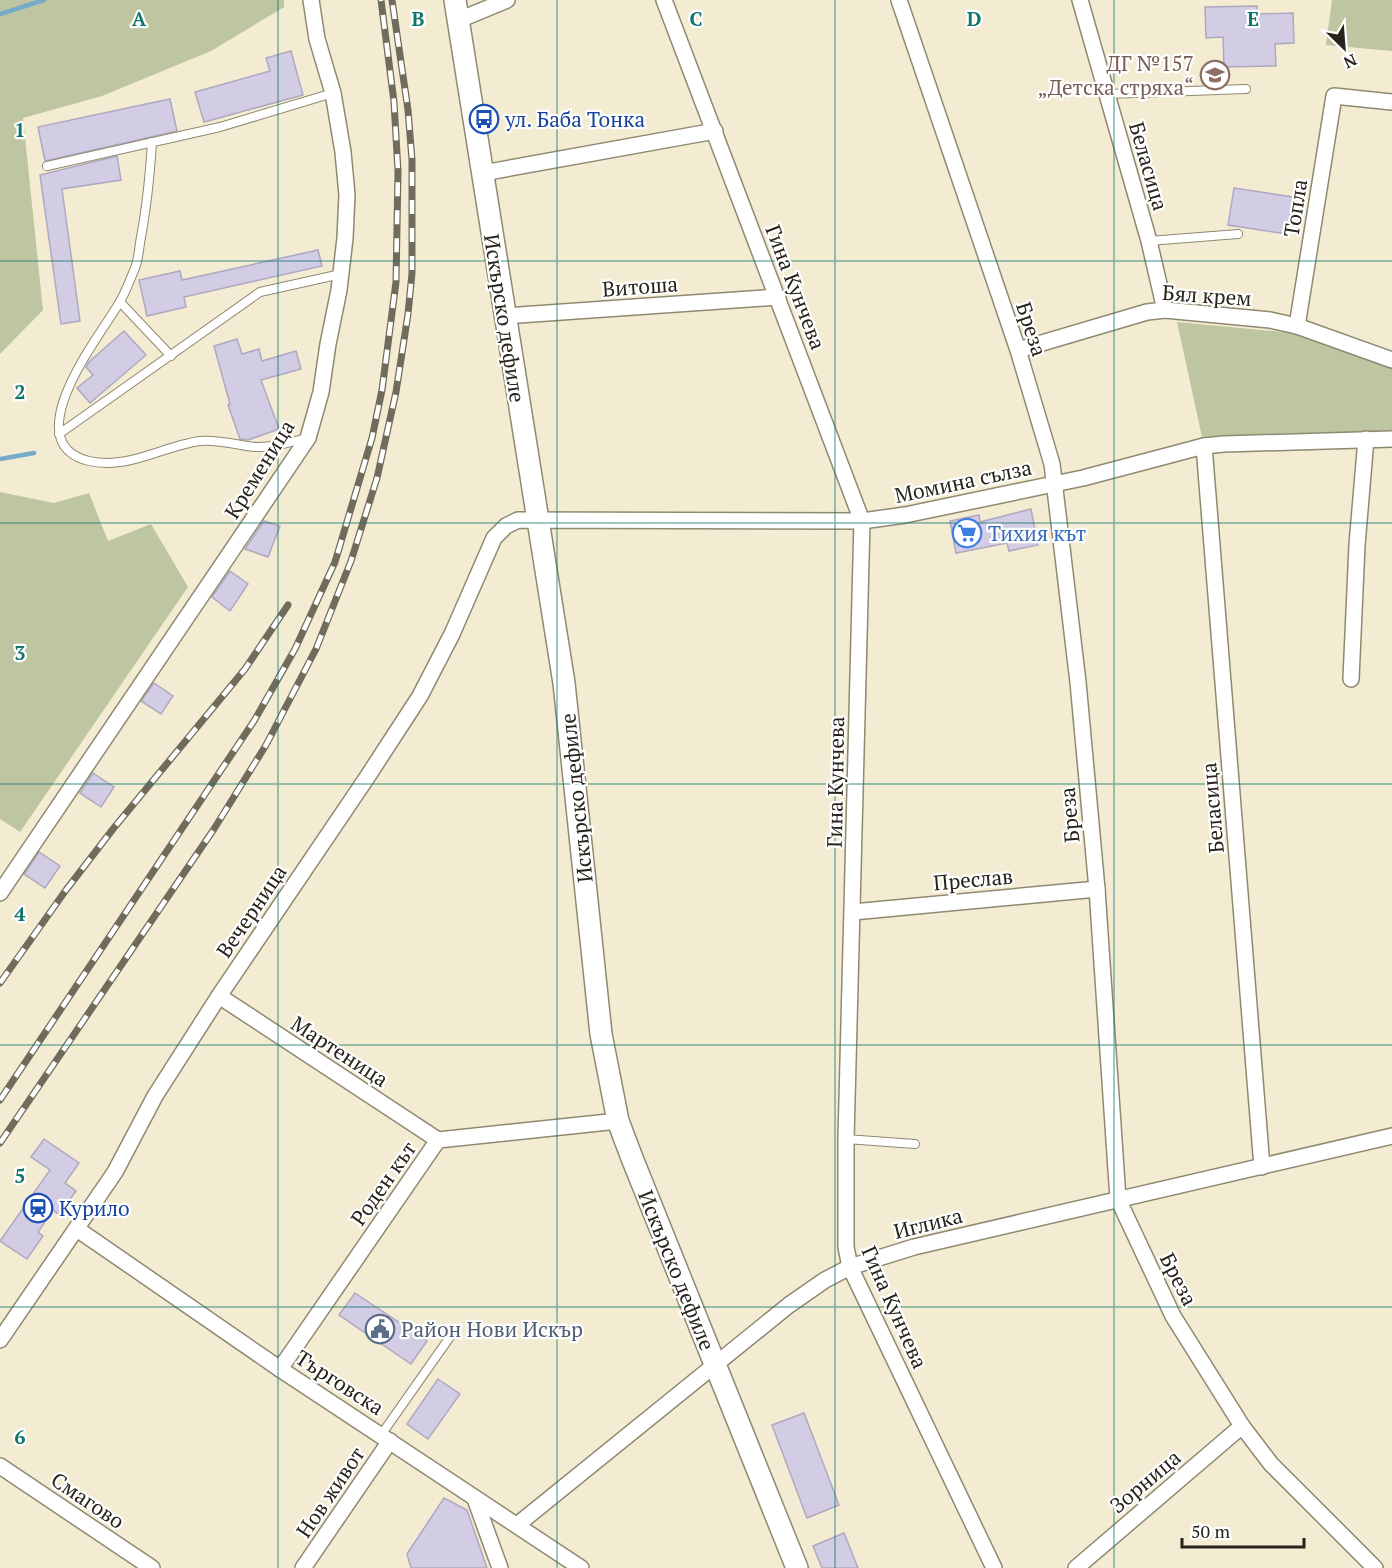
<svg xmlns="http://www.w3.org/2000/svg" width="1392" height="1568" viewBox="0 0 1392 1568" font-family="'PT Serif',serif">
<style>
.green{fill:#bec5a1}
.lines{fill:none;stroke-linecap:round;stroke-linejoin:round}
.stream{stroke:#75abc9;stroke-width:4.5}
.building{fill:#d2cce5;stroke:#aea8c0;stroke-width:1.5}
.service-casing{stroke:#8f8971;stroke-width:10}
.minor-casing{stroke:#8f8971;stroke-width:18}
.secondary-casing{stroke:#8f8971;stroke-width:24}
.service{stroke:#fff;stroke-width:8}
.minor{stroke:#fff;stroke-width:15}
.secondary{stroke:#fff;stroke-width:21}
.rail-casing{stroke:#706c5c;stroke-width:7}
.rail{stroke:#fff;stroke-width:4.5;stroke-dasharray:14;stroke-linecap:butt}
.grid{fill:none;stroke:#0f766e;stroke-width:1.5;stroke-opacity:0.55}
.labels{text-anchor:middle;dominant-baseline:central;stroke-width:4.5;stroke-linejoin:round;paint-order:stroke}
.education-label{font-size:21px;fill:#785e54;stroke:#fff;text-anchor:end}
.transit-label{font-size:21px;fill:#164399;stroke:#fff;text-anchor:start}
.street-label{font-size:21px;fill:#26231a;stroke:#fff}
.shop-label{font-size:21px;fill:#366cbe;stroke:#fff;text-anchor:start}
.service-label{font-size:21px;fill:#4e5e75;stroke:#fff;text-anchor:start}
.grid-label{font-size:20px;text-anchor:middle;font-weight:bold;fill:#0f766e;stroke:#fff;stroke-width:4.5;stroke-linejoin:round;paint-order:stroke}
</style>
<rect width="100%" height="100%" fill="#f3ecd2"/>
<g class="green">
<polygon points="0,0 284,0 284,7 211,51 102,96 23,118 43,310 0,354"/>
<polygon points="1332,0 1392,0 1392,51 1326,45"/>
<polygon points="1177,322 1294,333 1392,367 1392,431 1202,437"/>
<polygon points="0,492 54,503 89,493 108,541 151,524 188,587 20,832 0,819"/>
</g>
<g class="lines">
<g class="stream">
<polyline points="0,14 44,0"/>
<polyline points="0,459 34,453"/>
</g>
</g>
<g class="building">
<polygon points="1257,6 1257,14 1293,13 1294,43 1275,44 1276,66 1224,67 1223,37 1206,38 1205,7"/>
<polygon points="291,51 303,95 204,122 195,92 270,71 266,58"/>
<polygon points="170,99 177,131 45,161 38,127"/>
<polygon points="117,156 121,180 62,189 80,321 61,324 40,175"/>
<polygon points="1234,188 1293,197 1287,234 1228,225"/>
<polygon points="318,250 322,266 184,297 186,307 147,316 139,280 180,271 182,280"/>
<polygon points="124,331 146,355 90,403 77,388 93,375 86,367 89,362"/>
<polygon points="237,339 242,354 259,349 262,361 296,351 301,369 261,380 279,429 248,440 240,439 228,405 230,404 214,346"/>
<polygon points="1031,509 1038,545 1009,551 1007,543 956,553 950,521 979,515 980,522"/>
<polygon points="264,521 280,526 268,557 245,549"/>
<polygon points="230,571 248,584 230,611 212,597"/>
<polygon points="154,683 173,696 161,714 141,701"/>
<polygon points="93,773 114,787 101,807 80,793"/>
<polygon points="39,852 60,866 45,888 24,874"/>
<polygon points="44,1139 79,1163 65,1183 76,1191 59,1215 53,1210 38,1232 43,1236 27,1259 0,1241 50,1170 31,1157"/>
<polygon points="355,1293 427,1341 411,1364 339,1315"/>
<polygon points="438,1379 460,1394 428,1439 407,1424"/>
<polygon points="804,1413 839,1505 807,1518 772,1425"/>
<polygon points="444,1498 467,1510 487,1568 411,1568 407,1554"/>
<polygon points="844,1533 858,1568 822,1568 813,1546"/>
</g>
<g class="lines">
<g class="service-casing">
<g id="service">
<polyline points="1107,94 1246,89"/>
<path d="M152,142C150,174 147,205 141,237C139,247 139,258 135,268C130,280 125,294 118,305C98,338 15,443 89,461C128,470 163,446 200,441C217,439 237,445 254,447C272,448 290,442 308,438"/>
<polyline points="47,166 220,127 333,93"/>
<polyline points="1149,241 1238,234"/>
<polyline points="120,302 171,356"/>
<polyline points="59,434 260,292 341,274"/>
<polyline points="846,1139 915,1144"/>
<polyline points="381,1435 452,1334"/>
</g>
</g>
<g class="minor-casing">
<g id="minor">
<polyline points="664,0 862,521 846,1139 846,1247 850,1267 994,1568"/>
<polyline points="899,0 1018,350 1052,464 1078,682 1097,889 1118,1199 1173,1316 1242,1426 1271,1464 1375,1568"/>
<polyline points="1080,0 1149,241 1165,310"/>
<polyline points="459,20 507,0"/>
<polyline points="483,173 715,131"/>
<polyline points="504,316 778,297"/>
<polyline points="1297,326 1334,96 1392,102"/>
<polyline points="1018,350 1147,312 1165,310 1270,320 1297,326 1392,360"/>
<polyline points="1204,446 1262,1167"/>
<polyline points="1351,679 1357,545 1366,439"/>
<polyline points="0,893 308,438 321,392 328,344 339,290 345,238 347,195 343,152 333,93 317,39 311,0"/>
<polyline points="853,912 1097,889"/>
<polyline points="219,996 438,1140"/>
<polyline points="77,1229 280,1369 581,1568"/>
<polyline points="0,1340 115,1172 155,1096 219,996 366,779 420,696 452,634 494,538 506,526 518,520 862,521 905,515 1083,478 1204,446 1224,444 1392,439"/>
<polyline points="280,1369 438,1140 618,1121"/>
<polyline points="0,1466 152,1568"/>
<polyline points="475,1499 500,1568"/>
<polyline points="517,1525 789,1305 825,1280 850,1267 914,1247 1392,1136"/>
<polyline points="303,1568 390,1441"/>
<polyline points="1076,1568 1242,1426"/>
</g>
</g>
<g class="secondary-casing">
<polyline id="secondary" points="455,0 564,683 601,1034 618,1121 632,1158 797,1568"/>
</g>
<use href="#service" class="service"/>
<use href="#minor" class="minor"/>
<use href="#secondary" class="secondary"/>
<g class="rail-casing">
<g id="rail">
<polyline points="0,983 66,890 113,829 245,669 288,605"/>
<polyline points="0,1100 254,721 295,649 335,562 372,438 382,390 396,282 398,171 394,102 381,0"/>
<polyline points="0,1143 214,829 266,745 316,649 351,561 377,478 396,392 408,314 412,273 412,160 408,110 392,0"/>
</g>
</g>
<use href="#rail" class="rail"/>
</g>
<path class="grid" d="M278,0V1568M557,0V1568M835,0V1568M1114,0V1568M0,261H1392M0,523H1392M0,784H1392M0,1045H1392M0,1307H1392"/>
<defs>
<g id="school-ring" transform="scale(1.5)"><circle r="9.5" fill="#fff" stroke="#8d6e63" stroke-width="1.5"/><path d="M0-5L7-2L0 1L-7-2ZM-4 1L0 2.5L4 1V4Q0 6-4 4Z" fill="#8d6e63"/></g>
<g id="bus-ring" transform="scale(1.5)"><circle r="9.5" fill="#fff" stroke="#1a4fb4" stroke-width="1.5"/><path d="M-5-6H5V4H4V6H2V4H-2V6H-4V4H-5ZM-3.5-4V0h7V-4ZM-3.5 1.2v1.5H-2V1.2ZM2 1.2v1.5H3.5V1.2Z" fill="#1a4fb4"/></g>
<g id="supermarket-ring" transform="scale(1.5)"><circle r="9.5" fill="#fff" stroke="#3f7fe0" stroke-width="1.5"/><path d="M-6-5.5h2.5l.6 2H6L4.5 2H-2.5L-4.4-4H-6ZM-1.5 3.2a1.3 1.3 0 1 0 .1 0ZM3 3.2a1.3 1.3 0 1 0 .1 0Z" fill="#3f7fe0"/></g>
<g id="station-ring" transform="scale(1.5)"><circle r="9.5" fill="#fff" stroke="#1a4fb4" stroke-width="1.5"/><path d="M-3-6H3Q5-6 5-4V2Q5 4 3 4L4.5 6H3L1.5 4h-3L-3 6H-4.5L-3 4Q-5 4-5 2V-4Q-5-6-3-6ZM-3.5-4v3h7v-3ZM-3.5 1v1.5H-2V1ZM2 1v1.5H3.5V1Z" fill="#1a4fb4"/></g>
<g id="civic-ring" transform="scale(1.5)"><circle r="9.5" fill="#fff" stroke="#5c6f8a" stroke-width="1.5"/><path d="M-.6-6.5H3V-4.5H.6V-3L4-1V1h2V6H-6V1h2V-1L-.6-3ZM-1.2 2.5V6h2.4V2.5Z" fill="#5c6f8a"/></g>
</defs>
<g fill-rule="evenodd">
<use href="#school-ring" x="1215" y="75"/>
<use href="#bus-ring" x="484" y="119"/>
<use href="#supermarket-ring" x="967" y="533"/>
<use href="#station-ring" x="38" y="1208"/>
<use href="#civic-ring" x="380" y="1329"/>
</g>
<g class="labels">
<g class="education-label">
<text x="1194" y="63">ДГ №157<tspan x="1194" dy="24">„Детска стряха“</tspan></text>
</g>
<g class="transit-label">
<text x="505" y="119">ул. Баба Тонка</text>
<text x="59" y="1208">Курило</text>
</g>
<g class="street-label">
<text transform="translate(1149 166) rotate(74)">Беласица</text>
<text transform="translate(1295 208) rotate(-81)">Топла</text>
<text transform="translate(640 286) rotate(-4)">Витоша</text>
<text transform="translate(796 287) rotate(69)">Гина Кунчева</text>
<text transform="translate(1207 295) rotate(4)">Бял крем</text>
<text transform="translate(505 318) rotate(81)">Искърско дефиле</text>
<text transform="translate(1032 329) rotate(72)">Бреза</text>
<text transform="translate(259 469) rotate(-58)">Кременица</text>
<text transform="translate(963 481) rotate(-12)">Момина сълза</text>
<text transform="translate(835 782) rotate(-89)">Гина Кунчева</text>
<text transform="translate(576 798) rotate(-96)">Искърско дефиле</text>
<text transform="translate(1212 808) rotate(-95)">Беласица</text>
<text transform="translate(1069 815) rotate(-95)">Бреза</text>
<text transform="translate(973 879) rotate(-5)">Преслав</text>
<text transform="translate(251 911) rotate(-56)">Вечерница</text>
<text transform="translate(340 1051) rotate(33)">Мартеница</text>
<text transform="translate(383 1183) rotate(-55)">Роден кът</text>
<text transform="translate(928 1223) rotate(-14)">Иглика</text>
<text transform="translate(677 1270) rotate(68)">Искърско дефиле</text>
<text transform="translate(1179 1279) rotate(63)">Бреза</text>
<text transform="translate(895 1307) rotate(66)">Гина Кунчева</text>
<text transform="translate(340 1382) rotate(33)">Търговска</text>
<text transform="translate(1145 1481) rotate(-40)">Зорница</text>
<text transform="translate(330 1492) rotate(-56)">Нов живот</text>
<text transform="translate(88 1500) rotate(34)">Смагово</text>
</g>
<g class="shop-label">
<text x="988" y="533">Тихия кът</text>
</g>
<g class="service-label">
<text x="401" y="1329">Район Нови Искър</text>
</g>
</g>
<g class="grid-label">
<text x="139" y="26">A</text>
<text x="418" y="26">B</text>
<text x="696" y="26">C</text>
<text x="974" y="26">D</text>
<text x="1253" y="26">E</text>
<text x="20" y="137">1</text>
<text x="20" y="399">2</text>
<text x="20" y="660">3</text>
<text x="20" y="921">4</text>
<text x="20" y="1183">5</text>
<text x="20" y="1444">6</text>
</g>
<g transform="translate(1344 48) rotate(155)" stroke="#ffffff" stroke-width="4.5" paint-order="stroke">
<path d="M0-4.5L10 22L0 15L-10 22Z" fill="#26231a"/>
<text y="-9" font-size="16" font-weight="bold" text-anchor="middle" fill="#26231a">N</text>
</g>
<path d="M1182 1538v9h122v-9" fill="none" stroke="#26231a" stroke-width="3"/>
<text x="1191" y="1538" font-size="18" fill="#26231a" stroke="#ffffff" stroke-width="4.5" paint-order="stroke">50 m</text>
</svg>
